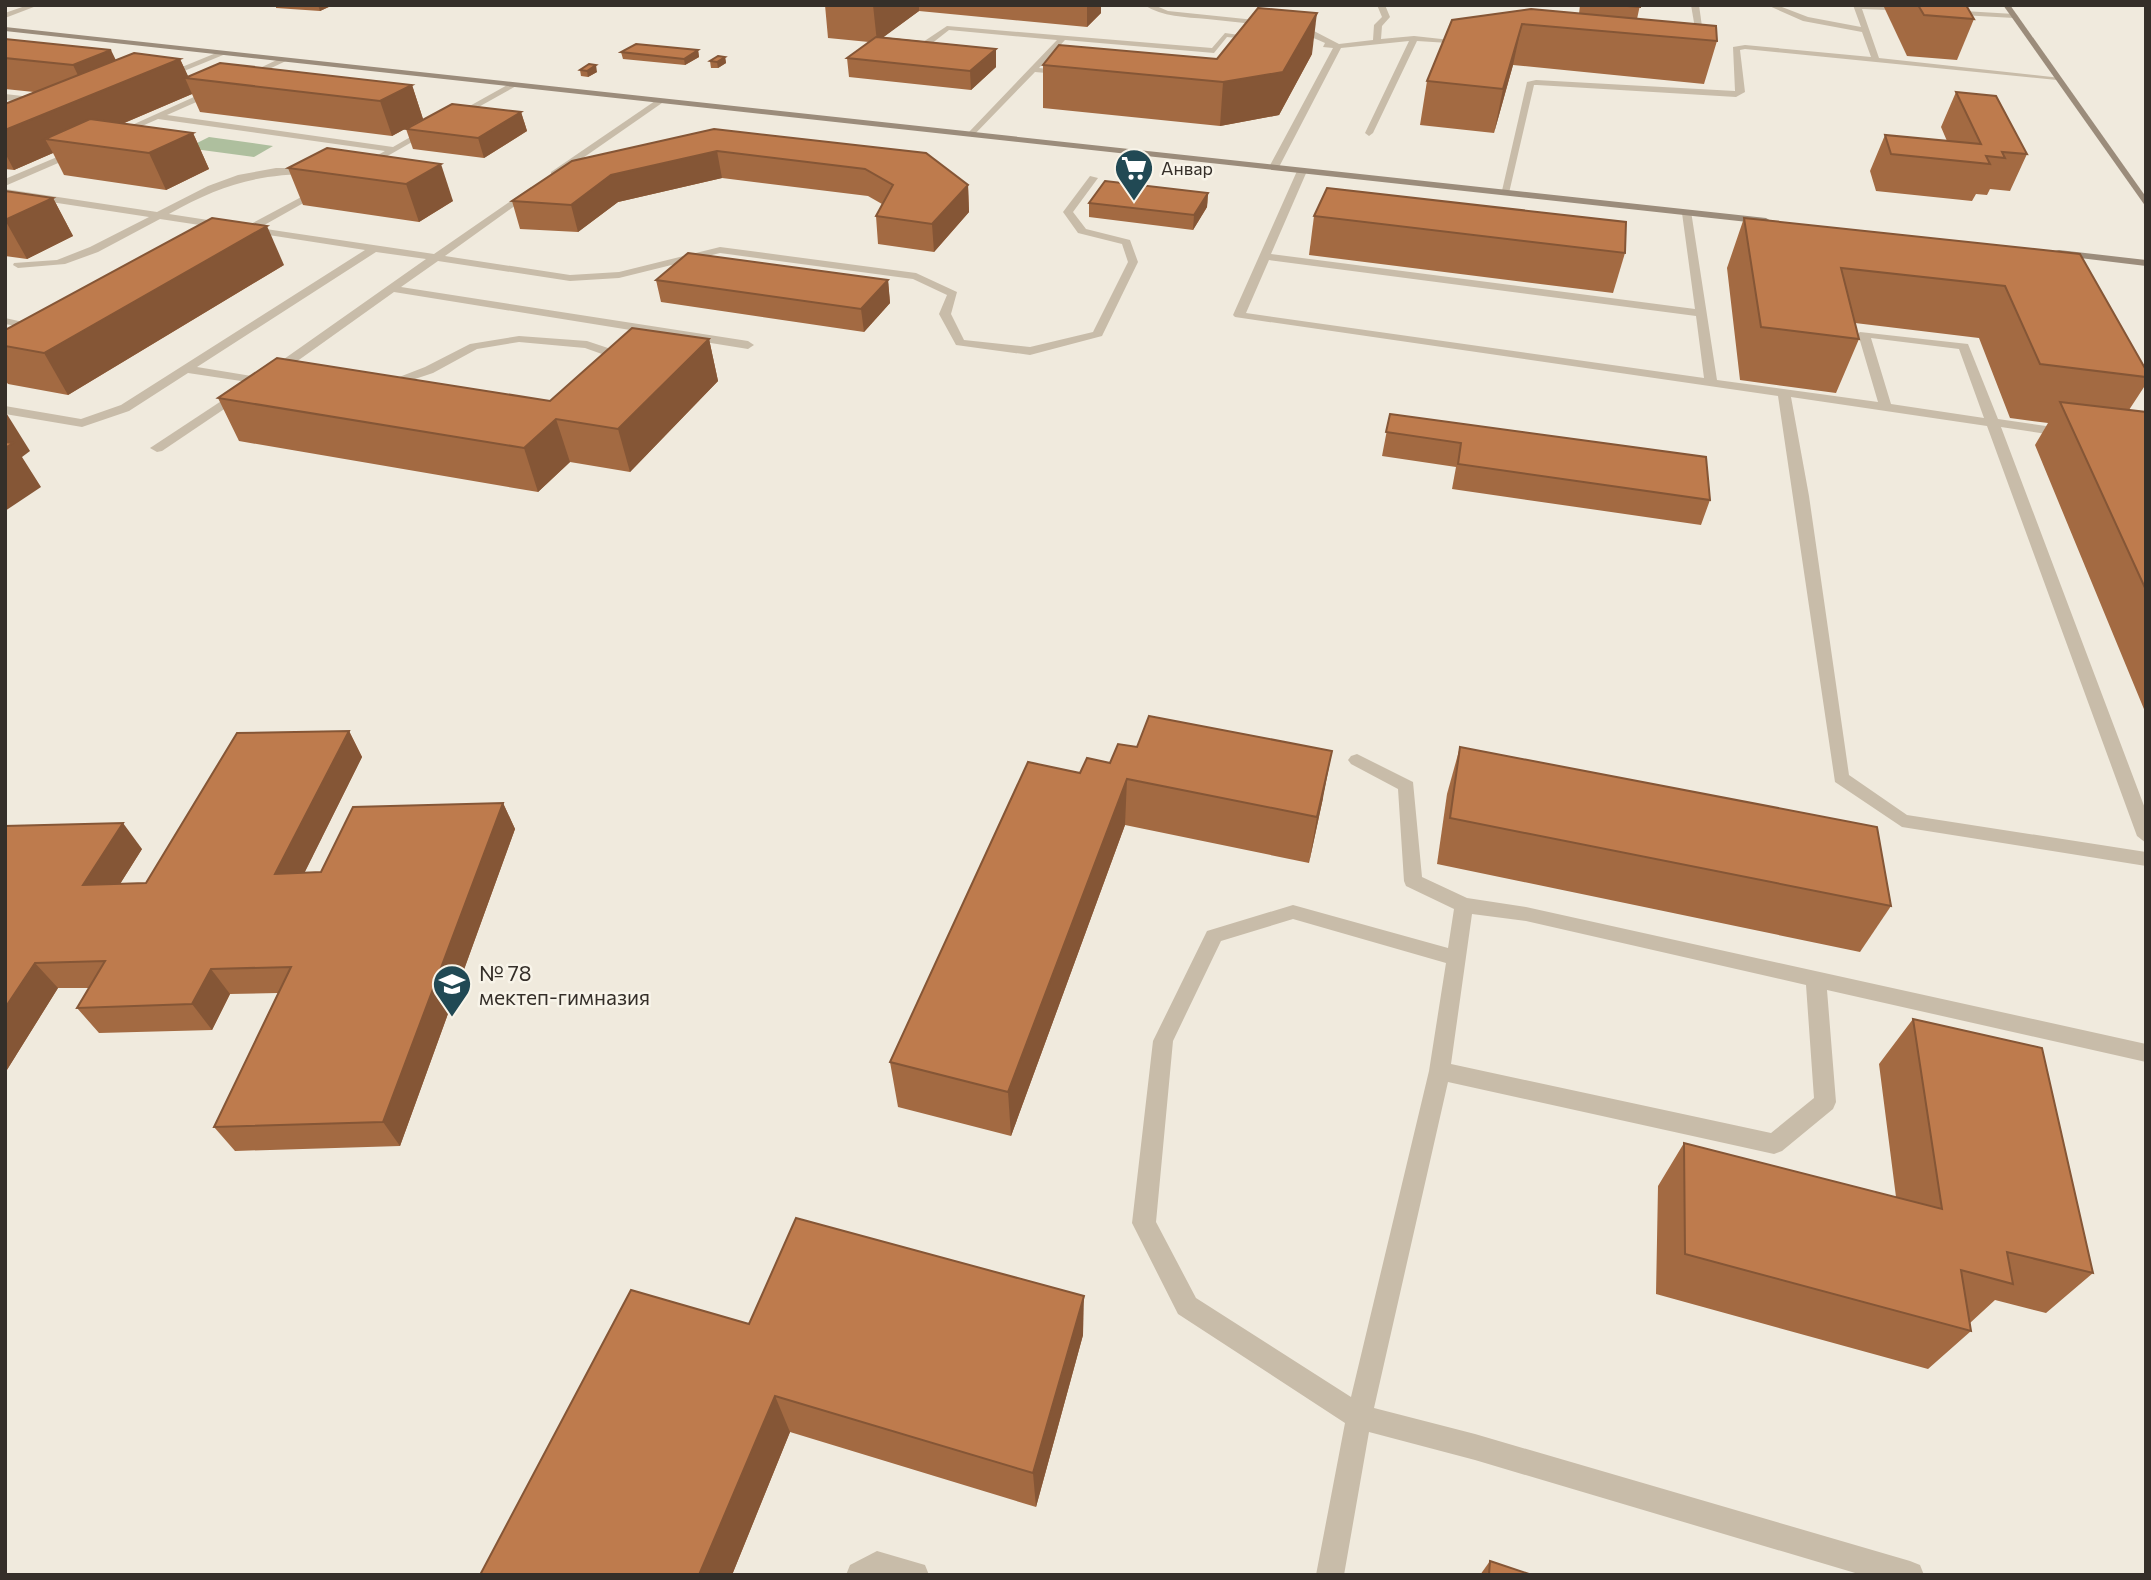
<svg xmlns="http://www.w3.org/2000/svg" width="2151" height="1580" viewBox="0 0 2151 1580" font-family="Commissioner,sans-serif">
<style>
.green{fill:#aebf9e}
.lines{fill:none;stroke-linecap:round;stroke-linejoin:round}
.lane{fill:#c8bca9;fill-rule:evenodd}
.street{fill:#c8bca9;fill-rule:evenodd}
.secondary{fill:#9b8c7b;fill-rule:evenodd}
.wall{fill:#a36a42}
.shaded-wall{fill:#855636}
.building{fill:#be7b4d;stroke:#855636;stroke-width:2}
.labels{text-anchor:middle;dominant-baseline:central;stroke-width:5;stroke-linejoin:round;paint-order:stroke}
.far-poi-label{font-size:18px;fill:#352f29;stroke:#f8f4e9;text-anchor:start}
.poi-label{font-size:21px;fill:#352f29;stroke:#f8f4e9;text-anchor:start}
</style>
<rect width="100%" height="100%" fill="#f0eadd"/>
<polygon class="green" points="209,137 273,146 254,157 187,148"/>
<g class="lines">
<g class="lane">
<path d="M1144,5H1154L1168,11L1283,23L1312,30L1339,44L1373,40L1374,25L1382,17L1377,5H1385L1390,17L1382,26L1381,39L1414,36L1469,42L1465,44L1417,41L1373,133L1369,136L1365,133L1409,41L1341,48L1279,167L1274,170L1269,167L1333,48L1323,47L1325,43C1288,25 1248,24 1207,19C1185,17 1163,17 1144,5Z"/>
<polygon points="1691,5 1699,5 1705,48 1698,46"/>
<polygon points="1767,5 1777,5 1808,17 1861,27 1853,5 1885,6 1888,10 1862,9 1879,58 2061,78 2057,80 1745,49 1740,50 1745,92 1736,97 1537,85 1534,85 1509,193 1501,195 1527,82 1536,80 1735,91 1733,47 1745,45 1871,57 1862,32 1803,21"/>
<polygon points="1947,10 2014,14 2018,16 2014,18 1944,14"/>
<polygon points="947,26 1212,48 1225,33 1261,38 1257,40 1227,37 1214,53 1065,40 1039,68 1066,71 1069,75 1035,72 972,137 969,132 1057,40 949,30 926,48 920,48 920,44"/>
<polygon points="221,51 228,53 167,78 160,76"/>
<polygon points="281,58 288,60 248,79 241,77"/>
<polygon points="511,83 518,85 457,119 450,117"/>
<polygon points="216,87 219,92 167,115 393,147 426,128 433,130 363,170 358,167 360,165 385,151 158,119 117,137 110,135"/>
<polygon points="5,94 40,98 44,101 40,104 5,100"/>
<polygon points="655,101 662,103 557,176 551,176 551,172"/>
<polygon points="76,149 81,152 79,154 5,186 5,179"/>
<path d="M276,168H313L318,171L313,174C256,174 218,186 169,214L247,226L320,187L325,190L323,192L259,228L434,254L531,187L536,190L534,192L445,256L570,275L619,272L720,247L916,273L957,292L951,314L964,340L1030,347L1093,332L1128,262L1122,244L1078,233L1063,212L1090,176L1098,178L1073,212L1086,229L1130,240L1138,262L1102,336L1030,355L956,345L939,314L947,295L913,279L720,253L619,278L570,281L438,261L401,287L748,341L754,345L748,349L394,292L275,377H267V371L426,259L376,252L197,367L270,379L274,380V386L188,373L129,411L82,427L5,414V406L81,419L121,405L365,250L250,232L243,235L239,231L160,219L98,252L65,264L18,268L13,265L14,263L57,260L90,247L149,217L5,195V189L157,212L208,186L238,175Z"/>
<path d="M1302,168L1307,171L1271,254L1695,309L1682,213L1691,211L1717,380L1878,402L1858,334L1860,332L1968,344L1998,419L2066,429L2072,433L2066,437L2001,427L2146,811V843L2137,836L1987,426L1791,397L1809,496L1849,775L1907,815L2146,852V866L1902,827L1835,782L1778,396L1235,317L1233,315L1297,171ZM1269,260L1696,316L1704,378L1246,313ZM1871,338L1959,349L1984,418L1891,404Z"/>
<polygon points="5,318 46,327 40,330 5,324"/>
<polygon points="519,336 587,341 626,354 628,361 618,364 616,359 585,348 519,342 477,349 433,373 382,390 376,386 425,367 470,344"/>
<polygon points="238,390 248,393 162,451 157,452 150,448"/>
<path d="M1357,754L1413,782L1422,877L1467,898L1526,907L2146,1044V1062L1827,990L1836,1102L1833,1109L1782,1151L1774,1154L1448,1082L1374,1408L1475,1434L1910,1561L1920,1565L1924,1575H1862L1475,1460L1369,1432L1344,1575H1316L1345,1423L1178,1314L1132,1223L1153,1041L1207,931L1293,905L1448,948L1454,909L1406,886L1404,881L1398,789L1351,764L1348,760L1351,756ZM1472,914L1526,921L1806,985L1814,1098L1771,1133L1451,1064ZM1293,919L1446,963L1429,1071L1351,1397L1196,1298L1156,1222L1173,1041L1221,941Z"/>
<polygon points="877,1551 925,1565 929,1575 846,1575 850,1565"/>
</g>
<polygon class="street" points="28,5 39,5 5,18 5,13"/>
<g class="secondary">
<polygon points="2003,5 2010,5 2146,197 2146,207"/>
<polygon points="5,27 1766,218 1771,221 1766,224 5,31"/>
<polygon points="2059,250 2146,260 2146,266 2055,255 2055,251"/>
</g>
</g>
<g class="wall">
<polygon points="276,5 333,5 320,11 276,8"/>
<polygon points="825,5 1101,5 1101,13 1087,27 919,11 883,37 996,49 996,67 971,90 849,77 847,58 869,42 828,38"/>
<polygon points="1580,5 1640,5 1637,19 1717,41 1704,84 1513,65 1494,133 1420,125 1427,81 1452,20 1579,14"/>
<polygon points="1883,5 1966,5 1974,19 1957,60 1907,56"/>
<polygon points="5,39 116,60 180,59 188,77 412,85 423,119 392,136 200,112 192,94 122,124 193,133 209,169 166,190 64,175 53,153 14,170 5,169 5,104 34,92 5,89"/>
<polygon points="698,50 699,57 685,65 623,59 621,52"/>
<polygon points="1312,54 1279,115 1220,126 1043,108 1043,65 1217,59"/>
<polygon points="725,57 726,63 718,68 711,68 710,61"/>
<polygon points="580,70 597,72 588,77 581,76"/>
<polygon points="1956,92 2027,154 2010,191 1990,189 1987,195 1976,194 1972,201 1876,191 1870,171 1885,135 1947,141 1941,127"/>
<polygon points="521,112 527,131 484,158 413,149 406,129"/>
<polygon points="714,129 968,185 969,212 934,252 878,244 876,216 882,204 868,196 722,178 618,202 578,232 520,229 512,201"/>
<polygon points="327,148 453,201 419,222 303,205 288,168"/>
<polygon points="5,191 53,198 73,236 27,259 5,256"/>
<polygon points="1208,193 1207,207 1193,230 1089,217 1089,203"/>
<polygon points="1314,216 1625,253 1613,293 1309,255"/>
<polygon points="1744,218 2080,254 2146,370 2146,384 2129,410 2146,412 2146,714 2035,445 2048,423 2010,418 1979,338 1855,323 1859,339 1836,393 1740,380 1727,268"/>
<polygon points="284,265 68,395 8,384 5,380 5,328 6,329"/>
<polygon points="656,280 888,280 890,303 864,332 661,302"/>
<polygon points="709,339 718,381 630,472 570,462 538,492 239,441 218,398 550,401"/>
<polygon points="1390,414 1710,500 1701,525 1452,489 1456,467 1382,456"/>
<polygon points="349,731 362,757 304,873 321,872 503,803 515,829 400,1146 235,1151 214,1127 278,993 230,994 212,1030 99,1033 77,1008 89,988 58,988 5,1073 5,826 142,849 120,884 146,883"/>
<polygon points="1460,747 1891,906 1860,952 1437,864 1447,794"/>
<polygon points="1110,763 1323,798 1309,863 1125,825 1011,1136 898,1107 890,1062 1080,773"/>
<polygon points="1913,1019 2093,1273 2046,1313 1995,1300 1970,1323 1971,1331 1928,1369 1656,1294 1658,1186 1684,1143 1896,1197 1879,1064"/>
<polygon points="749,1324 1083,1335 1036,1507 790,1432 732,1575 480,1575"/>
<polygon points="1490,1561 1532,1575 1480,1575"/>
</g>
<g class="shaded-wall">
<polygon points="318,5 333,5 320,11"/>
<polygon points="873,5 919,5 919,11 877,42"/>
<polygon points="1087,5 1101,5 1101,13 1087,27"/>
<polygon points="1317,13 1312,54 1279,115 1220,126 1223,82"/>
<polygon points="1522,24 1513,65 1494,133 1503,89"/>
<polygon points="996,49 996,67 971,90 970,71"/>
<polygon points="111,50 126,81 180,59 189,78 185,78 192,94 77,143 45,139 53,153 14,170 5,153 5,130 88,96 73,65"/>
<polygon points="698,50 699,57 685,65 684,59"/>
<polygon points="725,57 726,63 718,68 717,62"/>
<polygon points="596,65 597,72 588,77 587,71"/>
<polygon points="412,85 423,119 392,136 380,101"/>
<polygon points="521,112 527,131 484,158 478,138"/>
<polygon points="193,133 209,169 166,190 149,153"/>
<polygon points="717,151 722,178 618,202 578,232 571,205 611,175"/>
<polygon points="441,164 453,201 419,222 406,184"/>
<polygon points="968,185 969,212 934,252 932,224"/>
<polygon points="1208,193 1207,207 1193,230 1194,215"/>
<polygon points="53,198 73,236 27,259 5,220"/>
<polygon points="267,226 284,265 68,395 44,353"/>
<polygon points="888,280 890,303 864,332 861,309"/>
<polygon points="709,339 718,381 630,472 618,429"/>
<polygon points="5,411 30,451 22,457 41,487 5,511"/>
<polygon points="556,419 570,462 538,492 524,448"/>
<polygon points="349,731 362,757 291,900 275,874"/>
<polygon points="1332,751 1323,798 1309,863 1317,817"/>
<polygon points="1127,779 1125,825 1011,1136 1008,1092"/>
<polygon points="503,803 515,829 400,1146 383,1122"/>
<polygon points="123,823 142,849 103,911 83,885"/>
<polygon points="35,963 58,988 5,1073 5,1008"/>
<polygon points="211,969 230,994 212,1030 192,1004"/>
<polygon points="1084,1296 1083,1335 1036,1507 1033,1473"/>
<polygon points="775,1396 790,1432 732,1575 699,1575"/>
</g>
<g class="building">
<polygon points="1613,5 1640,5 1640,7"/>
<polygon points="1918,5 1966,5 1974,19 1924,15"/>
<polygon points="1258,8 1317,13 1283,72 1223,82 1043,65 1059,45 1217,59"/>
<polygon points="1531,9 1716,26 1717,41 1522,24 1503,89 1427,81 1452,20"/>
<polygon points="876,37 996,49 970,71 847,58"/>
<polygon points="5,39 111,50 73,65 5,58"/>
<polygon points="636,44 698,50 684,59 621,52"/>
<polygon points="134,53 180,59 5,130 5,104"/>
<polygon points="718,56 725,57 717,62 710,61"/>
<polygon points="220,63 412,85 380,101 185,78"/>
<polygon points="589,64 596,65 587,71 580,70"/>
<polygon points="1956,92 1996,96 2027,154 2002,152 2005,158 1986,156 1990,164 1891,154 1885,135 1981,144"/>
<polygon points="452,104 521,112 478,138 406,129"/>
<polygon points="90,119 193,133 149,153 45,139"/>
<polygon points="714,129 926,153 968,185 932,224 876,216 893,185 865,169 717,151 611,175 571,205 512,201 572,161"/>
<polygon points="327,148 441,164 406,184 288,168"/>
<polygon points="1105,181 1208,193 1194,215 1089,203"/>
<polygon points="1327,188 1626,222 1625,253 1314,216"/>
<polygon points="5,191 53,198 5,220"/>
<polygon points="212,218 267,226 44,353 5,346 5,330"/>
<polygon points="1744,218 2080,254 2146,370 2146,377 2040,364 2005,286 1841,268 1859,339 1761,327"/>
<polygon points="688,253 888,280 861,309 656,280"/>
<polygon points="632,328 709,339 618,429 556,419 524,448 218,398 277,358 550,401"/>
<polygon points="2060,402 2146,412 2146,590"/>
<polygon points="1390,414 1706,457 1710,500 1458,464 1461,443 1386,432"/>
<polygon points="5,442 13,443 5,448"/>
<polygon points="1149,716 1332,751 1317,817 1127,779 1008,1092 890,1062 1028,762 1080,773 1087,758 1110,763 1118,744 1137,747"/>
<polygon points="349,731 275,874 321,872 353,807 503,803 383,1122 214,1127 291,967 211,969 192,1004 77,1008 105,961 35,963 5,1008 5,826 123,823 83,885 146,883 237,733"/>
<polygon points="1460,747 1877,827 1891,906 1450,818"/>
<polygon points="1913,1019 2042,1048 2093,1273 2007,1252 2013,1284 1961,1270 1971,1331 1685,1254 1684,1143 1942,1209"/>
<polygon points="796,1218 1084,1296 1033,1473 775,1396 699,1575 480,1575 631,1290 749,1324"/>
<polygon points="1490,1561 1532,1575 1489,1575"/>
</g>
<defs>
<g id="supermarket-pin" transform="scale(2.0125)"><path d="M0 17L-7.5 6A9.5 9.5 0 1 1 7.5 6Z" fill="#214954" stroke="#f8f4e9"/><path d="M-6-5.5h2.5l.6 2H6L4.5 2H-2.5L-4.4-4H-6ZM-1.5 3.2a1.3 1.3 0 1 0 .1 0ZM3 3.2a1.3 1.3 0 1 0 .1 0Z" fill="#fff"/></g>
<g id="school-pin" transform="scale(2.0125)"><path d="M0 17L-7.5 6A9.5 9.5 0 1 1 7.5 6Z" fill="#214954" stroke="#f8f4e9"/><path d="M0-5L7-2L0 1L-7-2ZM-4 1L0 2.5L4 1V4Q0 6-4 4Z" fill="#fff"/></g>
</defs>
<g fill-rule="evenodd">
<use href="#supermarket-pin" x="1134" y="168"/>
<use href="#school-pin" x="452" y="984"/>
</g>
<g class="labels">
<g class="far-poi-label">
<text x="1161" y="168">Анвар</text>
</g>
<g class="poi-label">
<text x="479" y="972">№ 78<tspan x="479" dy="24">мектеп-гимназия</tspan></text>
</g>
</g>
<rect width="2151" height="1580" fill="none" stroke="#352f29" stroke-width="14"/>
</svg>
